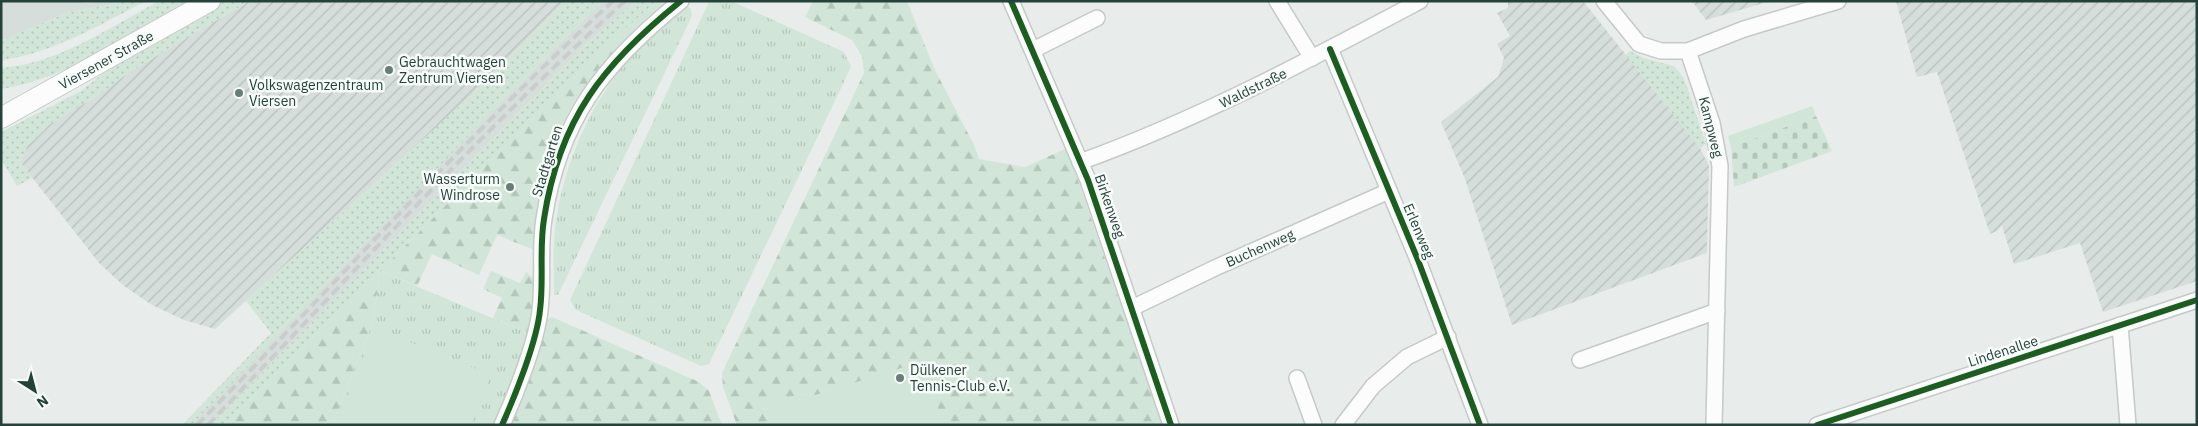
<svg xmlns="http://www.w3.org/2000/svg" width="2198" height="426" viewBox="0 0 2198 426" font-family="'IBM Plex Sans',sans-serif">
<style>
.built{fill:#d6dedb}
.industrial{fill:url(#industrial-furrows)}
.grass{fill:url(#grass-dots)}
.forest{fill:url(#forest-firs)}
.cemetery{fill:url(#cemetery-stones)}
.park{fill:url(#park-tufts)}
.garden{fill:#d1e6d8}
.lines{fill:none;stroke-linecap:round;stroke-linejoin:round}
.minor-casing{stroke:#c5cac8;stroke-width:18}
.secondary-casing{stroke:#c3cbc8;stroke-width:22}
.minor{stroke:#fcfcfc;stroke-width:15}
.secondary{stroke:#fcfcfc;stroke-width:20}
.rail{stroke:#c9cdcc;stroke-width:4;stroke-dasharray:10 5;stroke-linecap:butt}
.cycleway-casing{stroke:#f7fbf9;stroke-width:9}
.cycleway{stroke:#1b5e20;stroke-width:6}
.poi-dot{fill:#697e78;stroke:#f7fbf9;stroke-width:2}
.labels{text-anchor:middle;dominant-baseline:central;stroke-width:5;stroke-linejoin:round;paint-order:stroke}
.street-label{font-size:14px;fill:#24423a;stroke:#f7fbf9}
.poi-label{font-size:14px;fill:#24423a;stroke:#f7fbf9;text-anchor:start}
</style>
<defs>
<pattern id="industrial-furrows" width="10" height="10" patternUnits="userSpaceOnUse" patternTransform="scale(1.25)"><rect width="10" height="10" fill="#d6dedb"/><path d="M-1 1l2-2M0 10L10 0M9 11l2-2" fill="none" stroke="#b8c0bd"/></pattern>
<pattern id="grass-dots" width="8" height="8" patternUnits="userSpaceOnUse" patternTransform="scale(1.25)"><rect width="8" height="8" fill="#d1e6d8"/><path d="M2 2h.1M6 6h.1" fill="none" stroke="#b3c6ba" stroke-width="1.8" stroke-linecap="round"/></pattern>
<pattern id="forest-firs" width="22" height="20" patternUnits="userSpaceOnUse" patternTransform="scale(1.25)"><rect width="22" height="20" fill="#d1e6d8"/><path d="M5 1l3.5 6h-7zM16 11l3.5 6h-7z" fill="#b3c6ba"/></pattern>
<pattern id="cemetery-stones" width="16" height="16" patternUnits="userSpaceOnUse" patternTransform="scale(1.25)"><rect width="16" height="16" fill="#d1e6d8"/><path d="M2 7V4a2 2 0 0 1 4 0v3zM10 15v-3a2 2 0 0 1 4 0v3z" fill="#b3c6ba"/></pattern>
<pattern id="park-tufts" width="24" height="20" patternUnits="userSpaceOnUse" patternTransform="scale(1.25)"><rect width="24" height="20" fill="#d1e6d8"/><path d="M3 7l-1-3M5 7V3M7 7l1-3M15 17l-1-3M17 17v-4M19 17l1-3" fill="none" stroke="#b3c6ba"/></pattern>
</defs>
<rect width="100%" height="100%" fill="#e8edeb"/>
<g class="built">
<polygon points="1,1 84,1 85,3 118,1 114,4 66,13 1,41"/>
<polygon points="603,1 636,1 584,46 211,425 191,425 443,161 555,48"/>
</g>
<g class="industrial">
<polygon points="249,1 566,1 475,92 215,329 184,320 152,305 124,286 99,263 20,162 28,145 50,124 98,95 131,71"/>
<polygon points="1508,1 1583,1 1700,148 1709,166 1707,253 1512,325 1465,179 1441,122 1498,77 1504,58 1497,44 1510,36 1497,13 1508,8"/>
<polygon points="1692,1 1771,1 1706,20"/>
<polygon points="1896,1 2197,1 2197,281 2103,312 2080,243 2014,264 2002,226 1997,231 1990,234 1937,72 1917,77"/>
</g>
<g class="grass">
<path d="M118,1H146C99,25 54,53 1,60V41L66,13L114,4Z"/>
<path d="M159,1H187C129,34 68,79 1,89V68C58,64 110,27 159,1Z"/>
<polygon points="225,1 249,1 131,71 98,95 50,124 28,145 20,162 32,178 17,186 1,159 1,132 81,91 111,67"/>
<path d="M566,1H603C461,138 329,285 191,425H182L271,333L246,301L475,92Z"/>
<polygon points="636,1 656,1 591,61 225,425 211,425 584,46"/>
<polygon points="1630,51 1644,58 1674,66 1684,78 1706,144 1700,148 1626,55"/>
</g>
<g class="forest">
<path d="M656,1H667C625,35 586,76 562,125C546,156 538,216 537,251L497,235L479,275L432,254L417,286L380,271L373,323L332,425H225L591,61Z"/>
<polygon points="813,1 907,1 934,68 974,145 979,159 1025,167 1067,148 1162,425 943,425 923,362 816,395 800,394 763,407 770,425 737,425 723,387 722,373 864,73 862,56 852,40 805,17"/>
<polygon points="491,271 520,283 526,272 537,281 530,334 493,318 502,298 483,289"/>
<polygon points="552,317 699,382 709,391 722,425 505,425 541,330 546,320"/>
</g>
<polygon class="cemetery" points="1816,116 1832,151 1734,187 1731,147"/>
<g class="park">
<polygon points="731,1 844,52 851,67 709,364 701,366 576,310 570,300 709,2"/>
<path d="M687,6L691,9L692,16L558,295H554C554,269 552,241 557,215C567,154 596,93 638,49C653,33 671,20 687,6Z"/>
<polygon points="380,271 530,334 514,381 494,425 332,425 373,323"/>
</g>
<g class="garden">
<polygon points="1812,106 1816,116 1731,147 1728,136"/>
<polygon points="375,328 491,375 471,425 336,425"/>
<polygon points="923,361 943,425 770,425 763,406 800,394 816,395"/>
</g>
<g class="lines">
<g class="minor-casing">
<g id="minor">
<polyline points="1011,1 1088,180 1171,425"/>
<polyline points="1277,1 1312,58"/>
<polyline points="1604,1 1639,44 1661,51 1688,51 1744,29 1838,1"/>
<polyline points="1330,49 1418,260 1480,425"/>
<polyline points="1033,50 1097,18"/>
<polyline points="1688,51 1712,123 1720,166 1714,425"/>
<path d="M1080,162C1199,119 1309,60 1420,1"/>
<polyline points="1132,308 1217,267 1389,191"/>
<polyline points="2120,325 2128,425"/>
<polyline points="1580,360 1717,311"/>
<polyline points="1297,378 1314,425"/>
<path d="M502,425C515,396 537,341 540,310C544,280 539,249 544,219C559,119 604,63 681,1"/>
<polyline points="1343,425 1373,386 1407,357 1448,337"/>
<polyline points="1817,425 2197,300"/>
</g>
</g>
<g class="secondary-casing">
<polyline id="secondary" points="1,118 210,1"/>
</g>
<use href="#minor" class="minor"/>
<use href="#secondary" class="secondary"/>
<g class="rail">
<path d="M197,425C336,284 467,135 613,1"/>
<path d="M208,425C345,282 478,134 625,1"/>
</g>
<g class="cycleway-casing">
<g id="cycleway">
<polyline points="1011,1 1088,180 1171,425"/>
<polyline points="1330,49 1418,260 1480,425"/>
<path d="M502,425C515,396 537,341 540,310C544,280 539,249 544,219C559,119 604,63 681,1"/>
<polyline points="1817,425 2197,300"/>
</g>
</g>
<use href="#cycleway" class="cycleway"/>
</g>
<g class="poi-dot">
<circle cx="389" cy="70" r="5"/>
<circle cx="239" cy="93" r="5"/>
<circle cx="510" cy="187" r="5"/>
<circle cx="900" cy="378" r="5"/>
</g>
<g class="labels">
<g class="street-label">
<text transform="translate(106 60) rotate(-29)">Viersener Straße</text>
<text transform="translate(1253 88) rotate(-26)">Waldstraße</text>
<text transform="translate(1711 127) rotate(76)">Kampweg</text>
<text transform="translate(547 161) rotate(-73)">Stadtgarten</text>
<text transform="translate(1110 206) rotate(71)">Birkenweg</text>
<text transform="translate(1419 231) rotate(67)">Erlenweg</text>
<text transform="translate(1260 248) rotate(-24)">Buchenweg</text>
<text transform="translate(2003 351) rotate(-18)">Lindenallee</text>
</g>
<g class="poi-label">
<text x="399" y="62">Gebrauchtwagen<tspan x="399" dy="16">Zentrum Viersen</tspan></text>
<text x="249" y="85">Volkswagenzentraum<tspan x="249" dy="16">Viersen</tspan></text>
<text x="500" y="179" text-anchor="end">Wasserturm<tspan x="500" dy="16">Windrose</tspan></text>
<text x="910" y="370">Dülkener<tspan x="910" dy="16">Tennis-Club e.V.</tspan></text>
</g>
</g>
<rect width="2198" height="426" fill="none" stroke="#24423a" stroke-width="5"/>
<g transform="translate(35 391) rotate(144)" stroke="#f7fbf9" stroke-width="4" paint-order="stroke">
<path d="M0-4L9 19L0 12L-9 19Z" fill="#24423a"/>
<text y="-8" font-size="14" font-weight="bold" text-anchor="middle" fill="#24423a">N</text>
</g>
</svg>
